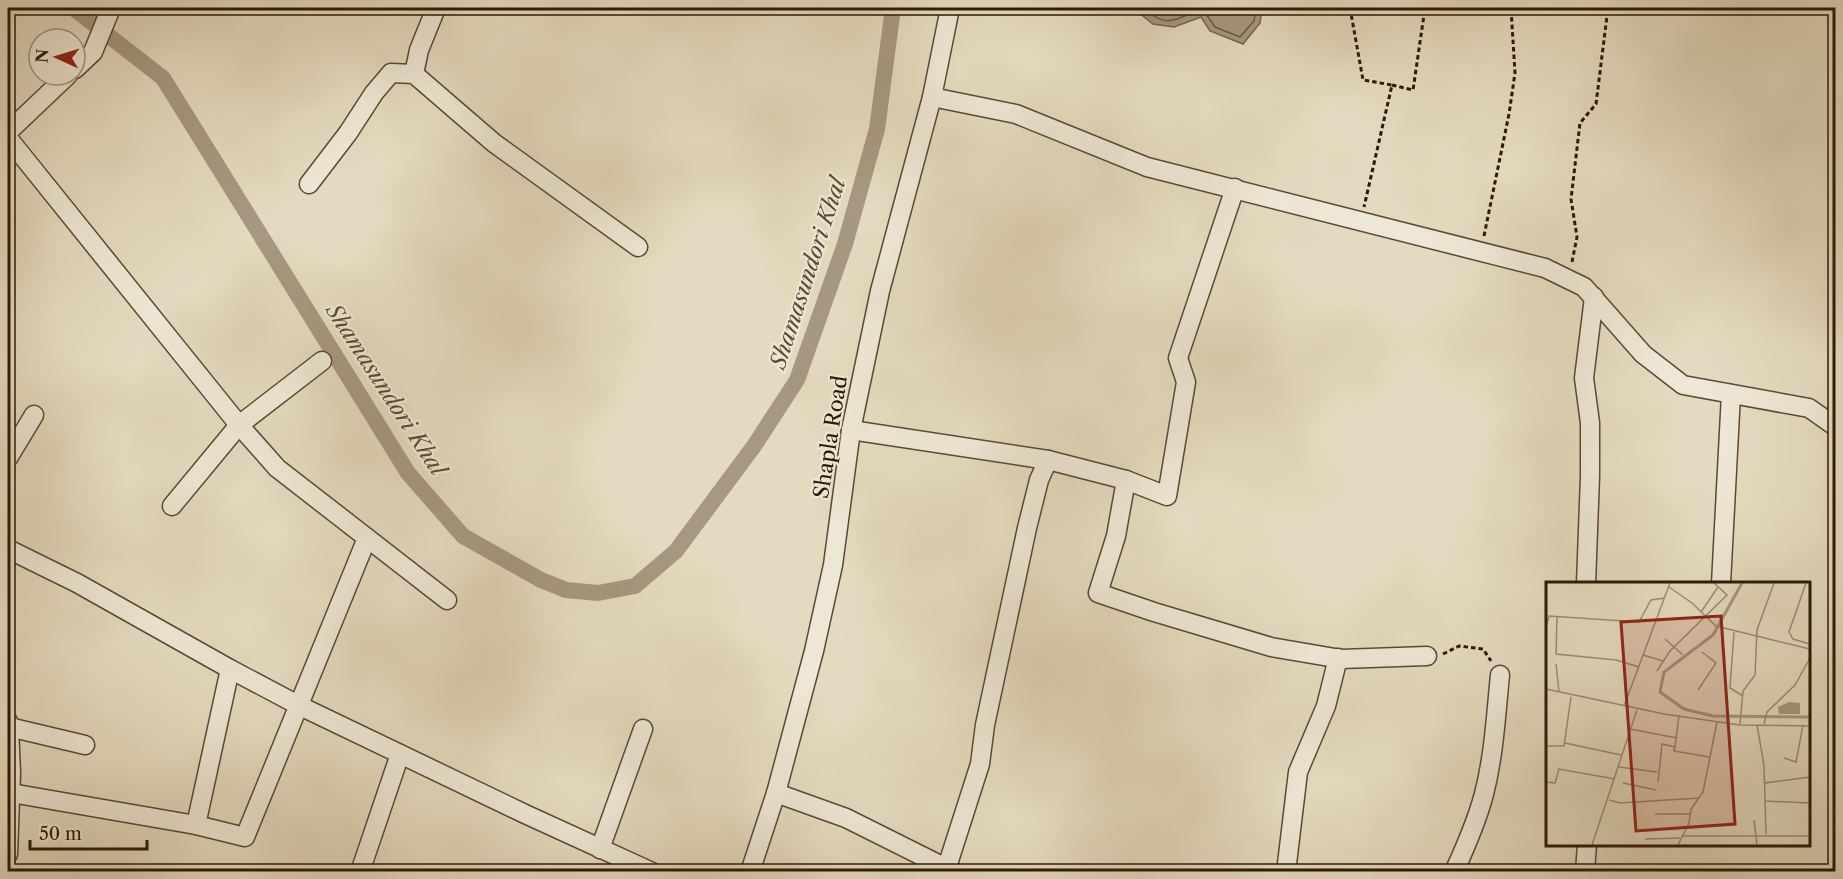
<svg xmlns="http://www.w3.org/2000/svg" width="1843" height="879" viewBox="0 0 1843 879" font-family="'Libre Caslon Text',serif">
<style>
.water{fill:#a69881;stroke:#766551;stroke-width:1.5}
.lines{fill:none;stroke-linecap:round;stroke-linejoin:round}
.shore{stroke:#6a5844;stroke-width:1.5}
.canal{stroke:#a69881;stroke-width:16}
.minor-casing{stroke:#5b4836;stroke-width:21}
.path{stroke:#2d1808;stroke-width:3;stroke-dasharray:4.5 3;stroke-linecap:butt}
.minor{stroke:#ede7d5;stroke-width:18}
.labels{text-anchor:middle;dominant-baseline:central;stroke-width:4.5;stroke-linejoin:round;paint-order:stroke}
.street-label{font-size:21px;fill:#2d1808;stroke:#ede7d5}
.water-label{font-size:22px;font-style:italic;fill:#5d4b38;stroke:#ede7d5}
.inset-river{fill:none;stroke:#a69881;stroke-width:3}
.inset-road{fill:none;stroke:#9b8c76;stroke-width:1.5}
.view{fill:#8f2418;fill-opacity:0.15;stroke:#8f2418;stroke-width:3}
.inset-edge{fill:none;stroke:#2d1808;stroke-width:3}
</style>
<rect width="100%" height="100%" fill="#e4dabf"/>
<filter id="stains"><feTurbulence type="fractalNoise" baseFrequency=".00333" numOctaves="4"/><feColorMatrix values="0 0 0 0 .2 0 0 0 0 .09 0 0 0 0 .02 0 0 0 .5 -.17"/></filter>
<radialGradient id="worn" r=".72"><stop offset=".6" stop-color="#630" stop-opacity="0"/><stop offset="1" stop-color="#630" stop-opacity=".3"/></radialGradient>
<polygon class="water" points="1133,8 1262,8 1260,23 1243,44 1210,31 1201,17 1174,27 1153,24"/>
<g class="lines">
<path class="shore" d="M1142,8C1174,33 1173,14 1203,12L1206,14L1215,27L1240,37L1254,21L1256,8"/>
<polyline class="canal" points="73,8 163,78 408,473 463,536 541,580 566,590 598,593 635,586 676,551 754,446 797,380 845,244 877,129 893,8"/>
<g class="minor-casing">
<g id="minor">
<polyline points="75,69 93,52 111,8"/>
<polyline points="414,74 419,50 436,8"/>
<polyline points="932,97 1016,114 1147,167 1545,268 1584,287 1643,354 1683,385 1809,408 1836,427"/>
<polyline points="8,132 68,75"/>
<polyline points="8,138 239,425 277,468 447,600"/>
<polyline points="309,184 348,133 374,93 391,73 414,74 494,143 638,247"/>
<polyline points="1235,188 1178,358 1186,382 1167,496 1126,480 1116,536 1098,593 1154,612 1271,647 1341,659 1427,656"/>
<polyline points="851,430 1048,460 1126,480"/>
<polyline points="8,458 34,415"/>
<polyline points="172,506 239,425 322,361"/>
<polyline points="8,549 77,583 230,669 298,705 525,814 652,872"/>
<polyline points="1586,584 1590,476 1590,423 1584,378 1594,297"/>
<polyline points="1721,584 1731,394"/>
<polyline points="8,721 9,727 11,773 8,854"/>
<polyline points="9,727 85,745"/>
<polyline points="11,793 196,825 245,837 367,538"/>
<polyline points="776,793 846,818 954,872"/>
<polyline points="196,825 230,669"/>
<polyline points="600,849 643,729"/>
<polyline points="947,867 980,764 985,725 1027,528 1039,480 1048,460"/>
<polyline points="360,872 400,754"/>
<polyline points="750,872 776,793 814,651 833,565 851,430 880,291 932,97 950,8"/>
<polyline points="1286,872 1298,772 1326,706 1338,658"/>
<path d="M1454,872C1466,846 1477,821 1484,794C1494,755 1496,715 1500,675"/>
<polyline points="1585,872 1587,844"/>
</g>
</g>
<g class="path">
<polyline points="1350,8 1363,80 1392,85 1364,207"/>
<polyline points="1392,85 1413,90 1425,8"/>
<polyline points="1484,236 1509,114 1515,73 1511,8"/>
<polyline points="1572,262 1577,237 1571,199 1580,123 1596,104 1608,8"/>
<polyline points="1443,654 1459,646 1483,649 1491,661"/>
</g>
<use href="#minor" class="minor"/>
</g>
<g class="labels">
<g class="street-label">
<text transform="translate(830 437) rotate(-81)">Shapla Road</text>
</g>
<g class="water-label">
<text transform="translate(808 273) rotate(-72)">Shamasundori Khal</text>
<text transform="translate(386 390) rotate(57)">Shamasundori Khal</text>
</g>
</g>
<g transform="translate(1546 582)">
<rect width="264" height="264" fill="#e4dabf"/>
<path d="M243,120L254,121V132H233L232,125Z" fill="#a69881"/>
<path class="inset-river" d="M196,1L167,53L118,90L114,110L138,127L167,134L264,135"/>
<path class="inset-road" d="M260,1L243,50L247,57L264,62M123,5L146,21L170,44L264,67M155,30L172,5M11,34L10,72L70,78L93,85M0,45L3,34L93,40L105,18L119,16M188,50L184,106L197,114M119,57L137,73M97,73L117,79M10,82L13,110M111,89L124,69L181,13L168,1M0,107L118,132L194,143L264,144M152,108L170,81L156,70M78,124L124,1M194,142L197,109L209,93L211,48L228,1M218,142L221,130L249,103L264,76M211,143L218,183L220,252M84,147L131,156M19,161L75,173M0,164H18L25,115M129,165L133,133M238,176L250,180L257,143M73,185L111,190M0,200L9,201L13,187L69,197M112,200L116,162L129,165L128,169L163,175M77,201L110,208M219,201L264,195M63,218L74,221L153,216M219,219L264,221M109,232H144M208,238L211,263M135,254H264M99,257L134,256M46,263L91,128M132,263L143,241L145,227L157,210L171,140"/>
<path class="view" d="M175,34L189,242L90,249L75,40Z"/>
<rect width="264" height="264" class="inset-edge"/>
</g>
<rect width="1843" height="879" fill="none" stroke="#e4dabf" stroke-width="30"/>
<rect x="9" y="9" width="1825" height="861" fill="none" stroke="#2d1808" stroke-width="3"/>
<rect x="15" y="15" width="1813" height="849" fill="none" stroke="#2d1808" stroke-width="1.5"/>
<g transform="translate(57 57) rotate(274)"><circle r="28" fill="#ede7d5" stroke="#a09483" stroke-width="1.5"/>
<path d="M0-4.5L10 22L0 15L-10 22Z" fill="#8f2418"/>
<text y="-9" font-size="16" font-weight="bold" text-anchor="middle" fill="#2d1808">N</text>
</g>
<path d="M30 840v9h117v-9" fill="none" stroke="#2d1808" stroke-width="3"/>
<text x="39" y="840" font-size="18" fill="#2d1808" stroke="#ede7d5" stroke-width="4.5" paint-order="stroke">50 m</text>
<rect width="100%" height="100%" filter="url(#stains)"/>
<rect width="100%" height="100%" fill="url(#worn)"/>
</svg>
